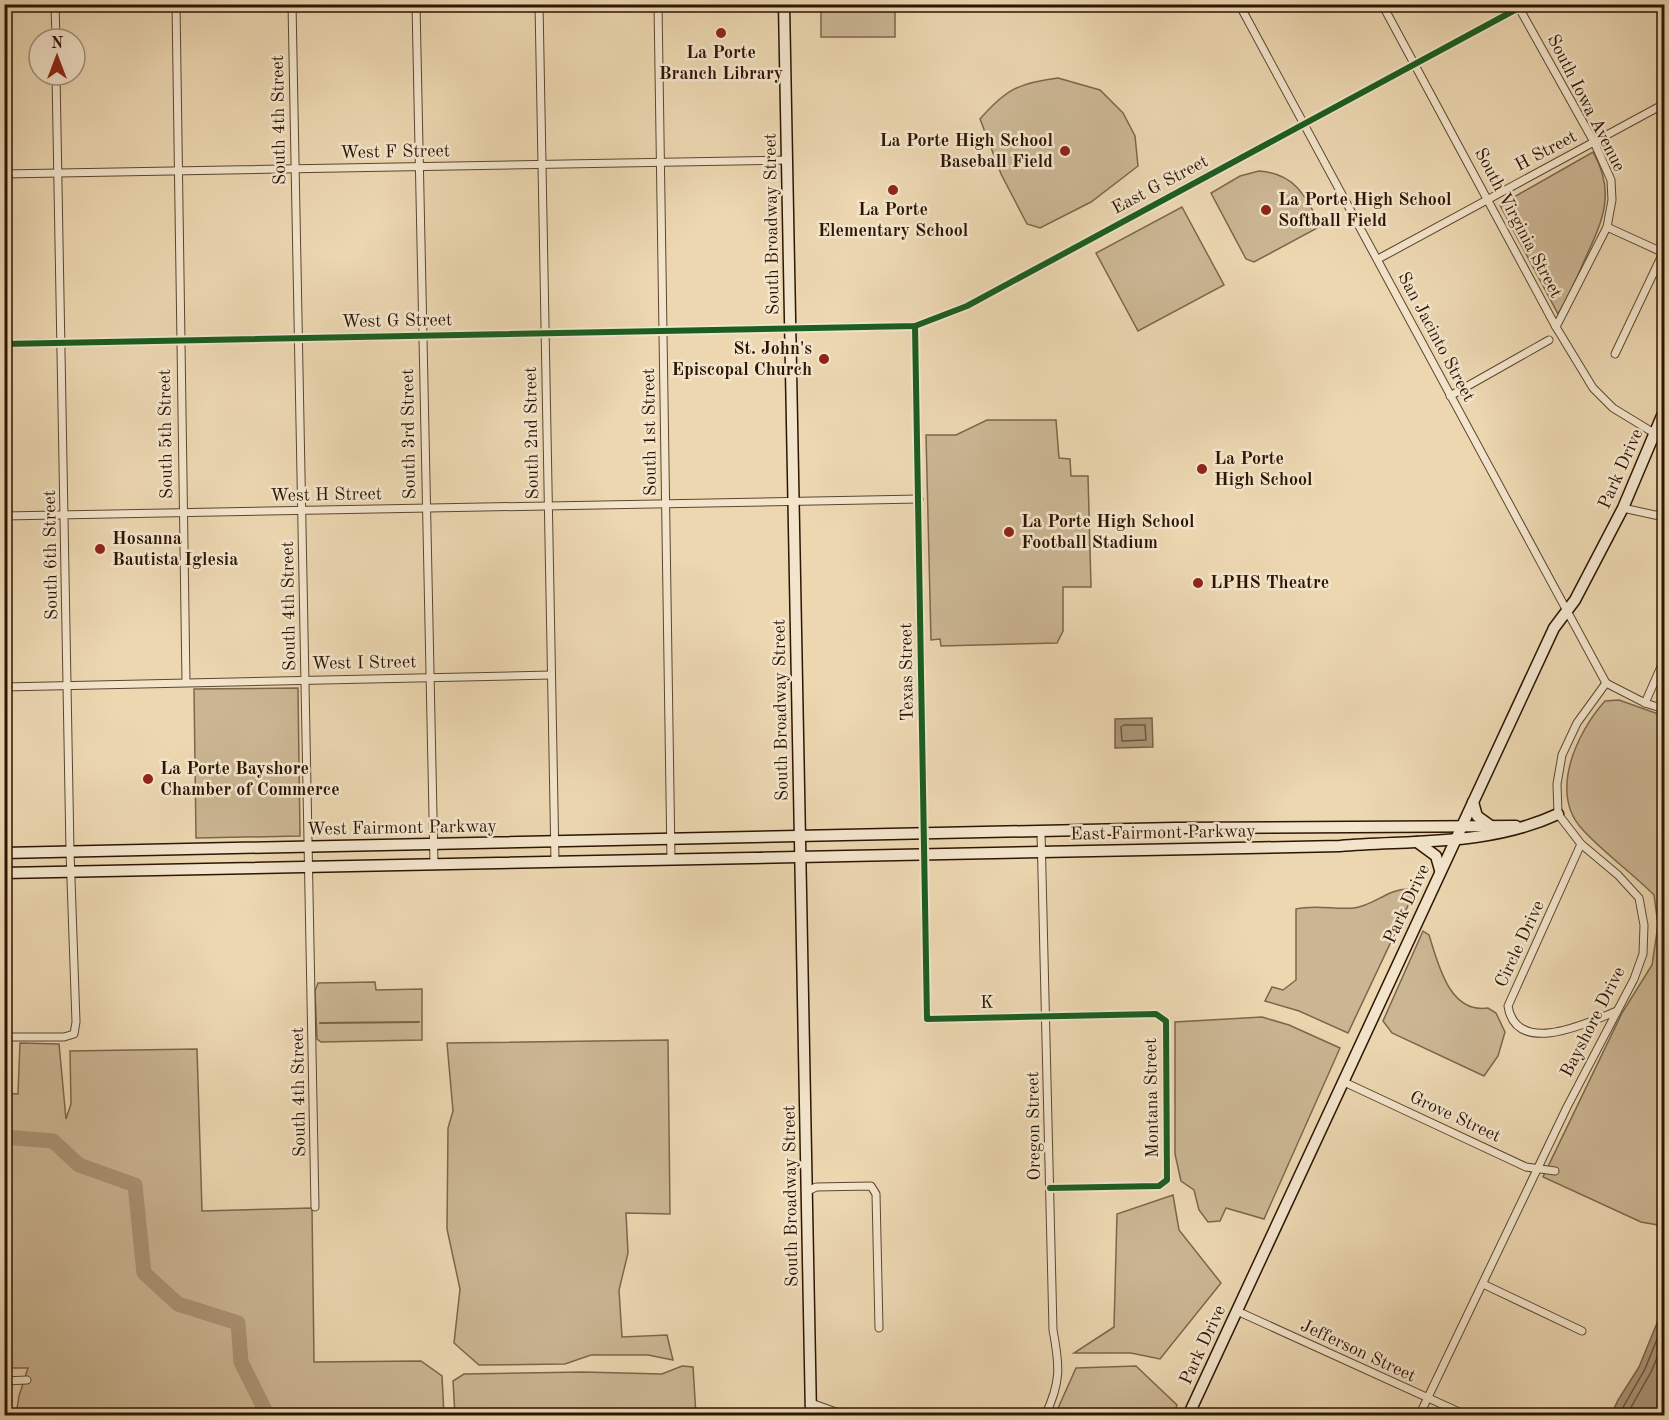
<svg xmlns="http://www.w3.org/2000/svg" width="1669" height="1420" viewBox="0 0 1669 1420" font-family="'Old Standard TT',serif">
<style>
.green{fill:#cbb693;stroke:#7c664b;stroke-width:1.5}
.water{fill:#ab9576;stroke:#786248;stroke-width:1.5}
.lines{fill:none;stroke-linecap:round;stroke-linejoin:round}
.shore{stroke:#6c553c;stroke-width:1.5}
.stream{stroke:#786248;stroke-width:2}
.river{stroke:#ab9576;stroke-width:15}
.street-casing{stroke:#5c462e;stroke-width:9}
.secondary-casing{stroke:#2c1503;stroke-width:13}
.street{stroke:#f3e5cc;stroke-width:7}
.secondary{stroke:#f3e5cc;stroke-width:10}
.cycleway-casing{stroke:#f3e5cc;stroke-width:10}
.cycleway{stroke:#1b5e20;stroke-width:6}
.poi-dot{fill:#8f2418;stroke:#f3e5cc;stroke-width:2}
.labels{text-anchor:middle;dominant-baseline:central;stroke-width:5;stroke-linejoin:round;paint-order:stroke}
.poi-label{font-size:18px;font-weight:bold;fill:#2c1503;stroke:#f3e5cc;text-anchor:start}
.street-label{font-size:18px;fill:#2c1503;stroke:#f3e5cc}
</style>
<rect width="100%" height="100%" fill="#ecd7b1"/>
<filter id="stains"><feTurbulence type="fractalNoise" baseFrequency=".00333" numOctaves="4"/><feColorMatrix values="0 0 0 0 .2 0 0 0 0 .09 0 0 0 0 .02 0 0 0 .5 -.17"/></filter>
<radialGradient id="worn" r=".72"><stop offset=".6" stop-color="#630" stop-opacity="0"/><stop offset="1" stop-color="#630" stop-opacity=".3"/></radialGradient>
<g class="green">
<rect x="821" y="5" width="74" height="32"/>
<path d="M1058,78L1100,90L1123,113L1135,136L1138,166L1091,202L1040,228L1027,224L1001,174L980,119C1006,89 1019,83 1058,78Z"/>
<path d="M1593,152C1616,192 1603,220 1585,259C1577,278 1569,296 1558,314L1500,205Z"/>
<path d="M1259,171C1295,173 1306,197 1321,226L1254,262L1246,259L1211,193L1240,176Z"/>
<polygon points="1182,207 1224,285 1138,331 1096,253"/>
<polygon points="987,420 1056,420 1059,458 1070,459 1071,476 1088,476 1091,587 1063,587 1063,631 1057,643 941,646 940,639 931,640 926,435 956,435"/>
<polygon points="298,688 300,836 196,838 194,689"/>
<path d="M1619,700L1664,716V1226L1641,1222L1543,1177L1622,1013L1652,965L1658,925L1654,895C1631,872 1604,853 1583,830C1548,793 1577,732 1605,701Z"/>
<path d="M1408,889L1413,895L1348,1033L1299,1011L1265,1001L1272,987L1283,990L1296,980V909C1316,904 1335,910 1354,908C1373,906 1388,889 1408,889Z"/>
<path d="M1423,931L1429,935C1438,963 1449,1014 1488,1008L1496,1013L1505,1032L1498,1056L1484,1076L1392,1033L1383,1021Z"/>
<polygon points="375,982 376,990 422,989 422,1040 321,1042 317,1039 315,991 318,983"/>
<polygon points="1262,1017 1289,1025 1340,1048 1264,1219 1226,1208 1220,1221 1208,1222 1199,1210 1194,1190 1181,1181 1175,1154 1175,1022"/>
<polygon points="668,1040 670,1214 626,1213 628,1253 619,1290 622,1337 667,1335 673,1360 648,1355 591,1355 565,1364 479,1365 454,1343 460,1289 447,1229 448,1128 453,1111 447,1043"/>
<polygon points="20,1043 59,1044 66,1119 71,1104 70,1051 197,1049 202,1211 312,1208 314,1362 421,1361 442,1376 444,1415 16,1415 19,1396 28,1368 5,1368 4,1093 18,1094"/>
<polygon points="1173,1195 1179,1230 1221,1283 1160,1359 1131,1353 1074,1353 1114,1327 1117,1214"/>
<polygon points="682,1366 693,1367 696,1415 455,1415 453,1381 464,1374 583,1372 662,1374"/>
<polygon points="1136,1366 1177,1405 1173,1415 1055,1415 1076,1368"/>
</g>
<g class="water">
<polygon points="1152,718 1153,747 1115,748 1115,719"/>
<polygon points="1664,1306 1664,1415 1611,1415 1618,1400 1639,1367"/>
</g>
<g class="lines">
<g class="shore">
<polygon points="1124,725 1145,725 1146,740 1122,741 1121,727"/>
<polyline points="1618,1416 1645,1369 1664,1322"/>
<polyline points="1626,1416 1651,1372 1664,1341"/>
</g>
<polyline class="stream" points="320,1023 419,1022"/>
<polyline class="river" points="4,1137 53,1141 79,1165 135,1185 144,1273 178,1304 238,1323 241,1362 268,1416"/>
<g class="street-casing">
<g id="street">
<polyline points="55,4 56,39"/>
<polyline points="176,4 186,682"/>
<polyline points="292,4 315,1207"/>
<polyline points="416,4 434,863"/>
<polyline points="539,4 555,861"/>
<polyline points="658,4 671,859"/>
<polyline points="1239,4 1606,683"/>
<polyline points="1382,4 1556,327 1593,388 1613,408 1654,433"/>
<polyline points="1660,4 1664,13"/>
<polyline points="1518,6 1594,142 1611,180 1612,200 1607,227 1556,327"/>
<polyline points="4,174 787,160"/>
<polyline points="1607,227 1664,253"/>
<polyline points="1378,259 1664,104"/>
<polyline points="915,326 927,1019 1156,1014 1166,1021 1167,1180 1159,1186 1050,1188"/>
<polyline points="4,344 915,326 967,306 1526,4"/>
<polyline points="1615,354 1663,253"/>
<polyline points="1450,396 1549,340"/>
<polyline points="1623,508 1664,517"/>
<polyline points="4,516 919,499"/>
<polyline points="1606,683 1645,703 1664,709"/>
<polyline points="4,687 551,675"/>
<polyline points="1645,703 1664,660"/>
<path d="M1041,832L1053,1330C1060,1367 1061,1382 1045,1416"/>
<path d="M1581,844L1508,1006C1516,1057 1588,1023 1617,1011"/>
<polyline points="4,1037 64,1037 74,1034 76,1022 70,851 56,75"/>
<polyline points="1344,1082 1526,1167 1555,1171"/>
<polyline points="808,1191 816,1187 871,1186 876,1194 879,1328"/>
<polyline points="1483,1284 1582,1331"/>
<polyline points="1237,1311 1468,1416"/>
<polyline points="4,1381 27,1380"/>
<polyline points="811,1403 847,1416"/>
<polyline points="1419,1416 1567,1107 1634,979 1643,954 1644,925 1639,898 1618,875 1581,844 1558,814 1557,784 1562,755 1577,723 1606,683"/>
</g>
</g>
<g class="secondary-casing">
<g id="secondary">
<polyline points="784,4 811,1416"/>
<polyline points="1473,802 1477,816 1491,826"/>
<polyline points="1417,842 1436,856 1440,870"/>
<polyline points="4,853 1175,828 1516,826"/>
<path d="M4,873L1340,846C1414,840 1489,846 1558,814"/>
<polyline points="1188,1416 1554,628 1575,600 1623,508 1664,411"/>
</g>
</g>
<use href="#street" class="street"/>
<use href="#secondary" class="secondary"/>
<g class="cycleway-casing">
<g id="cycleway">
<polyline points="915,326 927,1019 1156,1014 1166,1021 1167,1180 1159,1186 1050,1188"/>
<polyline points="4,344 915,326 967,306 1526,4"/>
</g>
</g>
<use href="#cycleway" class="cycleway"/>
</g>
<g class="poi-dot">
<circle cx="721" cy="33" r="6"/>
<circle cx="1065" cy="151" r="6"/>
<circle cx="893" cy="190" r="6"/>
<circle cx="1266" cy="210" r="6"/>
<circle cx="824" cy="359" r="6"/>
<circle cx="1202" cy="469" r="6"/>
<circle cx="1009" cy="532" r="6"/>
<circle cx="100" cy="549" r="6"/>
<circle cx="1198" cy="583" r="6"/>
<circle cx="148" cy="779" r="6"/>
</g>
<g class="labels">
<g class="poi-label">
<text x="721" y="53" text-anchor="middle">La Porte<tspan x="721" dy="21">Branch Library</tspan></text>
<text x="1053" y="141" text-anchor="end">La Porte High School<tspan x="1053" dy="21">Baseball Field</tspan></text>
<text x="1278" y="200">La Porte High School<tspan x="1278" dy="21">Softball Field</tspan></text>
<text x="893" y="210" text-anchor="middle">La Porte<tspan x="893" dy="21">Elementary School</tspan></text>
<text x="812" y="349" text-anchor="end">St. John's<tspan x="812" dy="21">Episcopal Church</tspan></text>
<text x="1214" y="459">La Porte<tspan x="1214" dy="21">High School</tspan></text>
<text x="1021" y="522">La Porte High School<tspan x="1021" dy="21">Football Stadium</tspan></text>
<text x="112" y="539">Hosanna<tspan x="112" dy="21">Bautista Iglesia</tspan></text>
<text x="1210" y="583">LPHS Theatre</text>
<text x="160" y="769">La Porte Bayshore<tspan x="160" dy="21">Chamber of Commerce</tspan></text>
</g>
<g class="street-label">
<text transform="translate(1586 103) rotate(63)">South Iowa Avenue</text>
<text transform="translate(279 120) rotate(-91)">South 4th Street</text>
<text transform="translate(1546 151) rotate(-28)">H Street</text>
<text transform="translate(395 152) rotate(-1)">West F Street</text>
<text transform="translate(1160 185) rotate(-28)">East G Street</text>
<text transform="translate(1518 223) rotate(62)">South Virginia Street</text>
<text transform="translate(772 224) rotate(-91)">South Broadway Street</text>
<text transform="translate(397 321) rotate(-1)">West G Street</text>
<text transform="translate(1436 337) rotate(62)">San Jacinto Street</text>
<text transform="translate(650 432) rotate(-91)">South 1st Street</text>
<text transform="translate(532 433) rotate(-91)">South 2nd Street</text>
<text transform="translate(166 434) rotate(-91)">South 5th Street</text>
<text transform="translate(409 434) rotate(-91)">South 3rd Street</text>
<text transform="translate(1621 469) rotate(-66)">Park Drive</text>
<text transform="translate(326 495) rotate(-1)">West H Street</text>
<text transform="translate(51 555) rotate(-91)">South 6th Street</text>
<text transform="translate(289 606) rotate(-91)">South 4th Street</text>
<text transform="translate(364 663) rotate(-1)">West I Street</text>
<text transform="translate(907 672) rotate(-91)">Texas Street</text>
<text transform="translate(781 710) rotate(-91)">South Broadway Street</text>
<text transform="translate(402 828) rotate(-1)">West Fairmont Parkway</text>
<text transform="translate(1163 833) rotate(-1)">East Fairmont Parkway</text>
<text transform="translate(1407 904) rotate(-65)">Park Drive</text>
<text transform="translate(1520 944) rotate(-65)">Circle Drive</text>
<text transform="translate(987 1003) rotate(-1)">K</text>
<text transform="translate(1593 1022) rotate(-63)">Bayshore Drive</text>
<text transform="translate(299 1092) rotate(-91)">South 4th Street</text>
<text transform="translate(1152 1098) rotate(-91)">Montana Street</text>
<text transform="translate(1455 1117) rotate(25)">Grove Street</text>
<text transform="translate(1034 1126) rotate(-91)">Oregon Street</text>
<text transform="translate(791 1196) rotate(-91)">South Broadway Street</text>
<text transform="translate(1203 1345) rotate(-65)">Park Drive</text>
<text transform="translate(1358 1351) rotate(25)">Jefferson Street</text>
</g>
</g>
<rect width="1669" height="1420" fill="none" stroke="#ecd7b1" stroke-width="24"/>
<rect x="6" y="6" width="1657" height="1408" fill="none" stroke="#2c1503" stroke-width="3"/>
<rect x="12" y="12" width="1645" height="1396" fill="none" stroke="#2c1503" stroke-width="1.5"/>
<g transform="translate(57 57)"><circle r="28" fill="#f3e5cc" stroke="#a3927c" stroke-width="1.5"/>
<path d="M0-4.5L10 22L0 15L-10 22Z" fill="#8f2418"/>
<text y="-9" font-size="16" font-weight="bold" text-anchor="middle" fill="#2c1503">N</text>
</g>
<rect width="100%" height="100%" filter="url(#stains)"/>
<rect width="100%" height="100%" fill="url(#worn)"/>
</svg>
